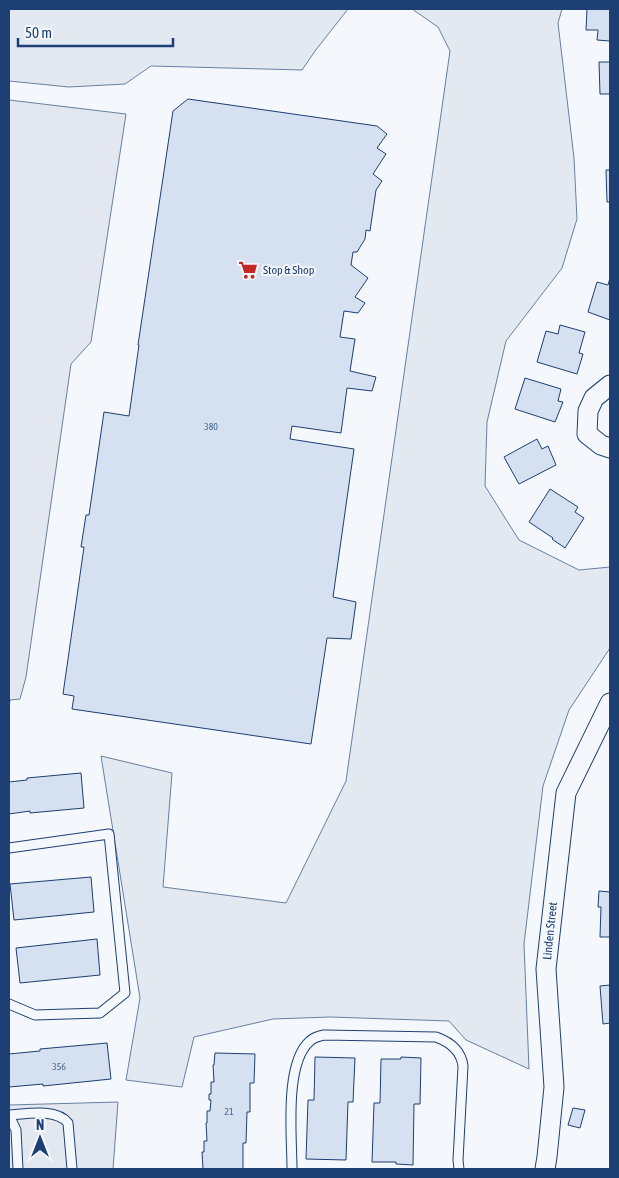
<svg xmlns="http://www.w3.org/2000/svg" width="619" height="1178" viewBox="0 0 619 1178" font-family="'Asap Condensed',sans-serif">
<style>
.green{fill:#e3e9f0;stroke:#687fa3}
.parking{fill:#e3e8f0;stroke:#687fa3}
.building{fill:#d5e0f0;stroke:#1d3f73}
.lines{fill:none;stroke-linecap:round;stroke-linejoin:round}
.lane-casing{stroke:#1d3f73;stroke-width:11}
.street-casing{stroke:#1d3f73;stroke-width:21}
.lane{stroke:#f4f7fb;stroke-width:9}
.street{stroke:#f4f7fb;stroke-width:19}
.labels{text-anchor:middle;dominant-baseline:central;stroke-width:4;stroke-linejoin:round;paint-order:stroke}
.number-label{font-size:10px;fill:#4b6792}
.poi-label{font-size:12px;fill:#1d3f73;stroke:#f4f7fb;text-anchor:start}
.street-label{font-size:12px;fill:#1d3f73;stroke:#f4f7fb}
</style>
<rect width="100%" height="100%" fill="#f4f7fb"/>
<g class="green">
<polygon points="9,9 348,9 315,51 302,70 151,66 125,84 69,87 9,81"/>
<polygon points="412,9 562,9 558,23 574,158 577,219 562,268 506,341 487,422 485,486 519,540 579,570 610,567 610,648 569,710 543,786 524,944 529,1069 466,1040 449,1021 330,1017 273,1019 194,1037 182,1087 126,1080 140,998 101,756 172,773 163,887 286,903 346,781 450,51 438,27"/>
</g>
<g class="parking">
<polygon points="9,100 126,114 91,342 71,364 26,677 20,699 10,700 9,709"/>
<polygon points="118,1102 113,1169 9,1169 9,1105"/>
</g>
<g class="building">
<polygon points="587,9 610,9 610,41 597,40 598,30 586,30"/>
<polygon points="599,62 610,62 610,94 600,94"/>
<polygon points="188,99 377,126 387,134 377,148 386,154 373,174 382,181 376,190 370,231 366,230 365,239 357,252 353,252 351,265 368,278 355,297 365,303 358,313 344,311 340,337 355,339 350,371 376,377 372,391 347,388 341,433 292,426 290,439 354,449 333,597 356,602 351,639 327,638 311,744 72,709 74,696 63,694 84,547 81,547 86,515 89,515 104,412 129,416 139,345 138,345 173,111"/>
<polygon points="606,170 610,170 610,202 607,202"/>
<polygon points="610,278 610,320 588,312 597,282 608,285"/>
<polygon points="560,325 585,332 579,353 583,354 577,374 537,362 546,331 558,334"/>
<polygon points="525,378 561,389 558,401 563,402 555,422 515,409"/>
<polygon points="537,439 542,449 548,446 556,465 519,484 504,457"/>
<polygon points="550,489 578,507 575,512 584,518 565,548 552,539 553,538 529,522"/>
<polygon points="81,773 84,808 30,813 30,811 9,814 9,782 27,780 27,778"/>
<polygon points="91,877 94,912 14,920 10,884"/>
<polygon points="599,891 610,892 610,937 600,937 601,907 598,907"/>
<polygon points="97,939 100,975 20,983 16,948"/>
<polygon points="610,985 610,1023 603,1024 600,986"/>
<polygon points="107,1043 111,1079 43,1086 43,1084 9,1087 9,1054 40,1051 40,1049"/>
<polygon points="215,1053 255,1054 254,1083 250,1083 250,1112 247,1112 246,1143 243,1143 243,1169 203,1169 202,1152 204,1152 204,1141 207,1141 206,1123 207,1123 207,1111 210,1111 211,1100 209,1100 209,1094 211,1094 211,1082 214,1082 213,1065 214,1065"/>
<polygon points="315,1057 355,1058 353,1102 348,1102 346,1160 306,1159 308,1100 314,1100"/>
<polygon points="401,1057 421,1058 420,1104 414,1104 413,1165 396,1164 396,1162 372,1162 374,1103 380,1103 381,1059 401,1059"/>
<polygon points="573,1108 585,1110 580,1128 568,1125"/>
</g>
<g class="lines">
<g class="lane-casing">
<g id="lane">
<polyline points="9,848 109,834 125,993 100,1013 35,1015 9,1004"/>
<path d="M9,1115C26,1114 56,1108 68,1123L72,1169"/>
<polyline points="9,1115 16,1130 18,1169"/>
<path d="M292,1169C292,1137 284,1063 310,1041C314,1037 319,1036 324,1035L436,1037C450,1042 461,1050 463,1066L458,1160L459,1169"/>
</g>
</g>
<g class="street-casing">
<g id="street">
<polyline points="610,385 594,398 588,411 587,434 601,445 610,448"/>
<polyline points="545,1169 547,1157 554,1087 546,969 566,793 610,703"/>
</g>
</g>
<use href="#lane" class="lane"/>
<use href="#street" class="street"/>
</g>
<defs>
<g id="supermarket-bare" transform="scale(1.5)"><path d="M-6-5.5h2.5l.6 2H6L4.5 2H-2.5L-4.4-4H-6ZM-1.5 3.2a1.3 1.3 0 1 0 .1 0ZM3 3.2a1.3 1.3 0 1 0 .1 0Z" fill="#c62828" stroke="#f4f7fb" stroke-width="2.5" paint-order="stroke"/></g>
</defs>
<g fill-rule="evenodd">
<use href="#supermarket-bare" x="248" y="270"/>
</g>
<g class="labels">
<g class="number-label">
<text x="211" y="426">380</text>
<text x="59" y="1066">356</text>
<text x="229" y="1111">21</text>
</g>
<g class="poi-label">
<text x="263" y="270">Stop &amp; Shop</text>
</g>
<g class="street-label">
<text transform="translate(550 931) rotate(-84)">Linden Street</text>
</g>
</g>
<rect width="619" height="1178" fill="none" stroke="#1d3f73" stroke-width="20"/>
<g transform="translate(40 1138)" stroke="#f4f7fb" stroke-width="4" paint-order="stroke">
<path d="M0-4L9 19L0 12L-9 19Z" fill="#1d3f73"/>
<text y="-8" font-size="14" font-weight="bold" text-anchor="middle" fill="#1d3f73">N</text>
</g>
<path d="M18 38v8h155v-8" fill="none" stroke="#1d3f73" stroke-width="2.5"/>
<text x="25" y="38" font-size="15" fill="#1d3f73" stroke="#f4f7fb" stroke-width="4" paint-order="stroke">50 m</text>
</svg>
